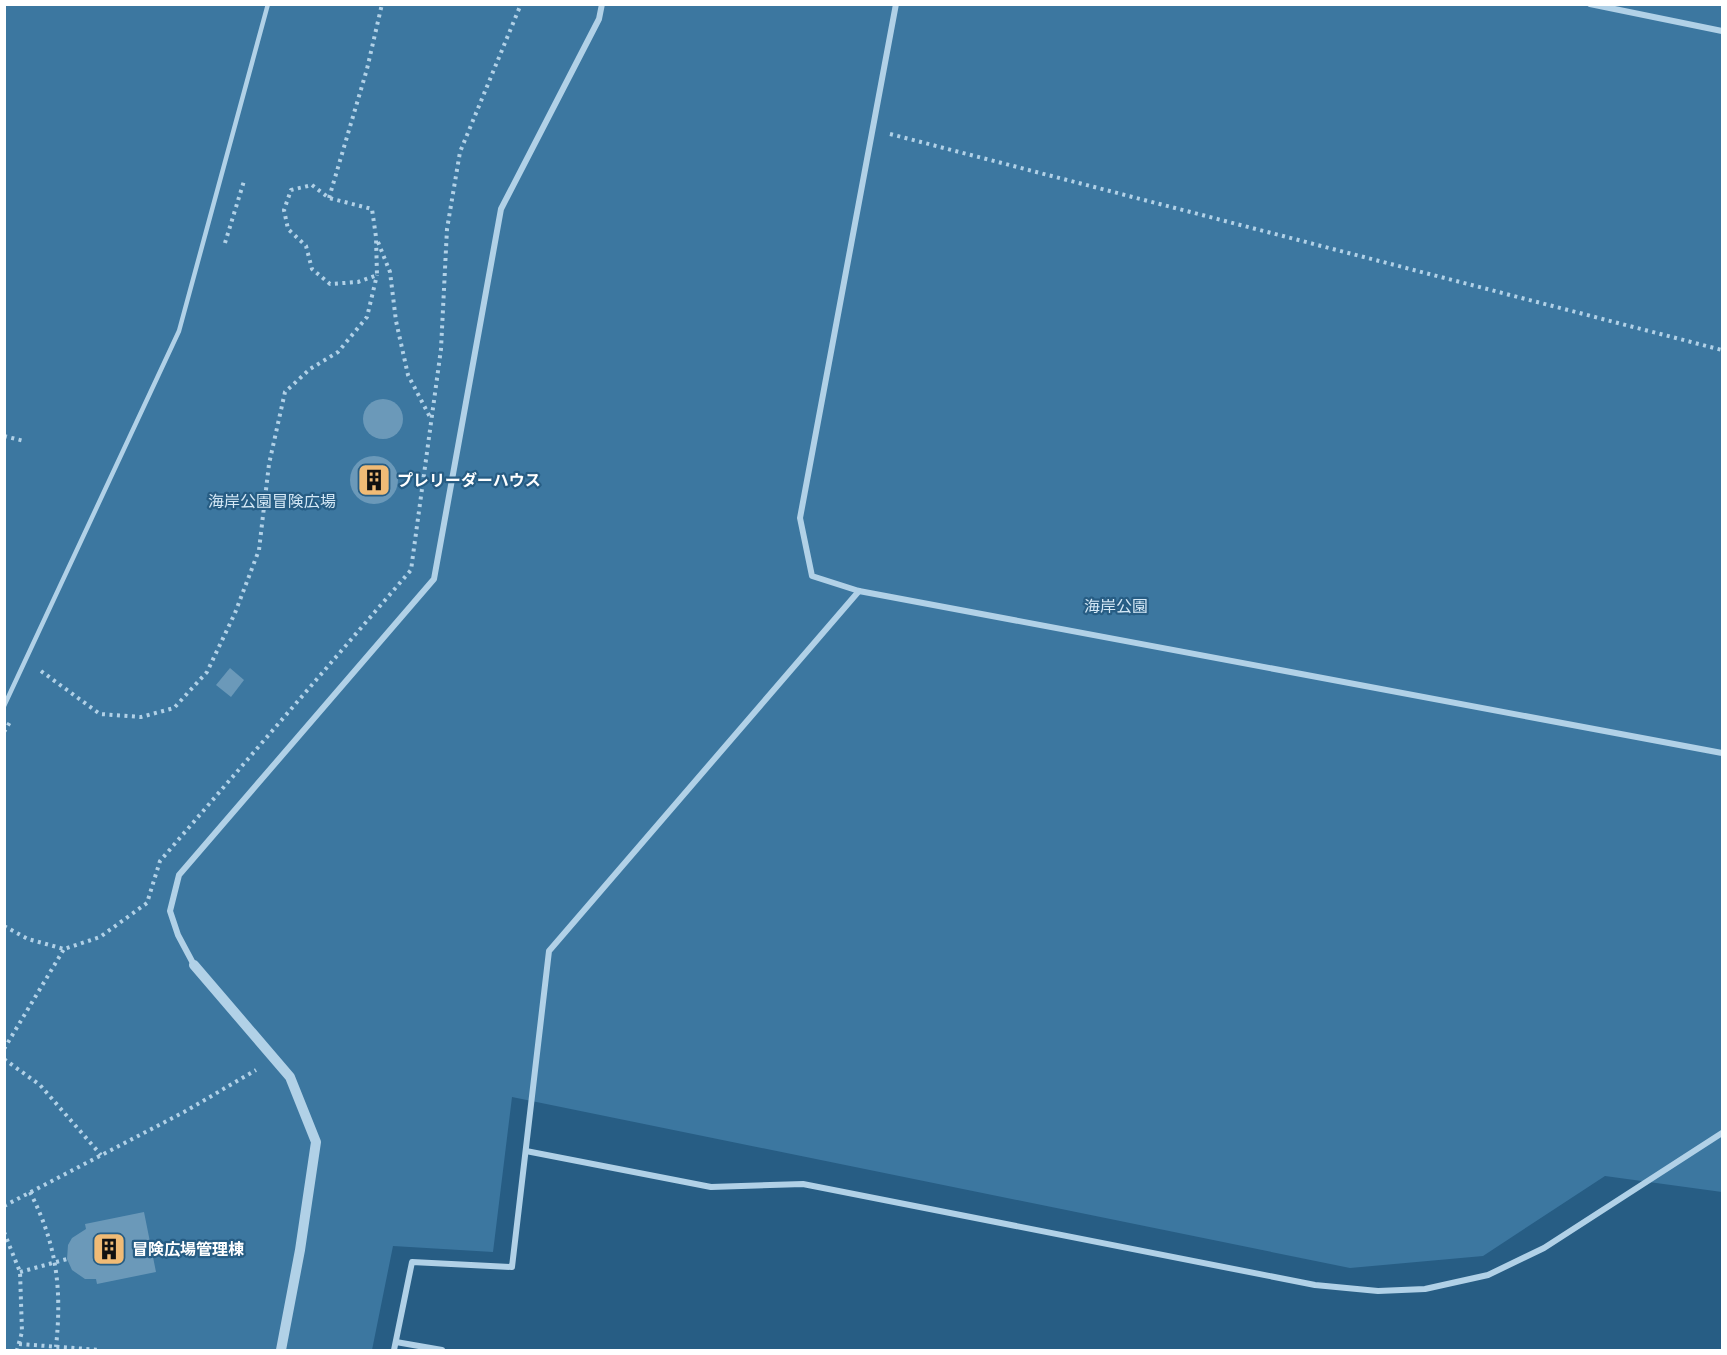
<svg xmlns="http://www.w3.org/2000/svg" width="1727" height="1355" viewBox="0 0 1727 1355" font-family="Quicksand,'Noto Sans JP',sans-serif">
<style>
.green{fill:#3c77a0}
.building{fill:#6b99b9}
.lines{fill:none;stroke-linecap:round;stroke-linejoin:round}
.path{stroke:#b1d1e7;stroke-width:4;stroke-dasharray:3 4.5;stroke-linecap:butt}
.service{stroke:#b1d1e7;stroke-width:4.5}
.minor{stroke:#b1d1e7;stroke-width:6}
.tertiary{stroke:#b1d1e7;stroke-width:10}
.labels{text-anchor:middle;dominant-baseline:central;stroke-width:4.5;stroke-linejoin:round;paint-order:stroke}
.poi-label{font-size:16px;font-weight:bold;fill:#fff;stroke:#275d84;text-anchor:start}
.park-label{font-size:16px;fill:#d4e8f6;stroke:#275d84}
</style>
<rect width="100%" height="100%" fill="#275d84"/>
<polygon class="green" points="5,5 1722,5 1722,1192 1605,1176 1483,1256 1350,1268 512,1097 493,1252 393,1246 372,1350 5,1350"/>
<g class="building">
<circle cx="383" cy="419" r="20"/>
<circle cx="374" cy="480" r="24"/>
<polygon points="230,668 244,680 231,697 216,685"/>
<polygon points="144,1212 156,1272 97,1284 96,1279 85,1279 72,1270 67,1259 68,1245 72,1238 86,1229 85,1224"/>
</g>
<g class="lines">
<g class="path">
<polyline points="890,134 1722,350"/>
<polygon points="312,185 329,198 372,209 376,237 377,275 358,282 330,284 312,269 306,246 288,229 284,210 291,190"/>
<polyline points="329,198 367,69 382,4"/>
<polyline points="378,242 390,272 396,321 408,375 431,419"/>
<polyline points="225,243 244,181"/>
<polyline points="4,436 24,441"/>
<polyline points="41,671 100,714 141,717 174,708 207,672 235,613 259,550 269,464 285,392 310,369 338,352 367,317 377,275"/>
<polyline points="4,732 10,722"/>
<polyline points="4,926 28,939 64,949 100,937 147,903 160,861 411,570 441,349 447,229 460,152 521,4"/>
<polyline points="4,1049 64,949"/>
<polyline points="4,1059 40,1085 101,1155"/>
<path d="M30,1192C57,1245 62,1289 56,1347"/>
<polyline points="4,1206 184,1112 256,1070"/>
<polyline points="4,1232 20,1272 22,1332 17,1350"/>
<polyline points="20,1272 67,1259"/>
<polyline points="19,1344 101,1350"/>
</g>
<polyline class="service" points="4,706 179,331 268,4"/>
<g class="minor">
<polyline points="896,4 800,518 812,576 859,591 1722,753"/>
<polyline points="1590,4 1722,31"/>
<polyline points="194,965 178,935 170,911 179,875 434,579 501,209 599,19 602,4"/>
<polyline points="526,1151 711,1187 803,1184 1315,1285 1378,1291 1425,1289 1488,1275 1544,1248 1722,1133"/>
<polyline points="396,1342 442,1350"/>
<polyline points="394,1350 412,1262 512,1267 549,951 859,591"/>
</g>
<polyline class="tertiary" points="194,965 290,1077 316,1142 300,1250 281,1350"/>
</g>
<defs>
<g id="building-square" transform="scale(1.725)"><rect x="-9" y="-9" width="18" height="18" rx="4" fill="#f0bb76" stroke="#275d84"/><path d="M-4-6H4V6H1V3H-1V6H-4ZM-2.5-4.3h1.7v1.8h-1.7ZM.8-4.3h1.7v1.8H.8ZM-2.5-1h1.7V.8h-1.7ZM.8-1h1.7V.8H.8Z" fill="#111"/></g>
</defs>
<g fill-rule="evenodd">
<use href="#building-square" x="374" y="480"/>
<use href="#building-square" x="109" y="1249"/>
</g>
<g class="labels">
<g class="poi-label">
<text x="397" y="480">プレリーダーハウス</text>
<text x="132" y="1249">冒険広場管理棟</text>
</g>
<g class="park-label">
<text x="272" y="501">海岸公園冒険広場</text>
<text x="1116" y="606">海岸公園</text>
</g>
</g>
<rect width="1727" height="1355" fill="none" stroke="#ffffff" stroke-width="12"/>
</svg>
